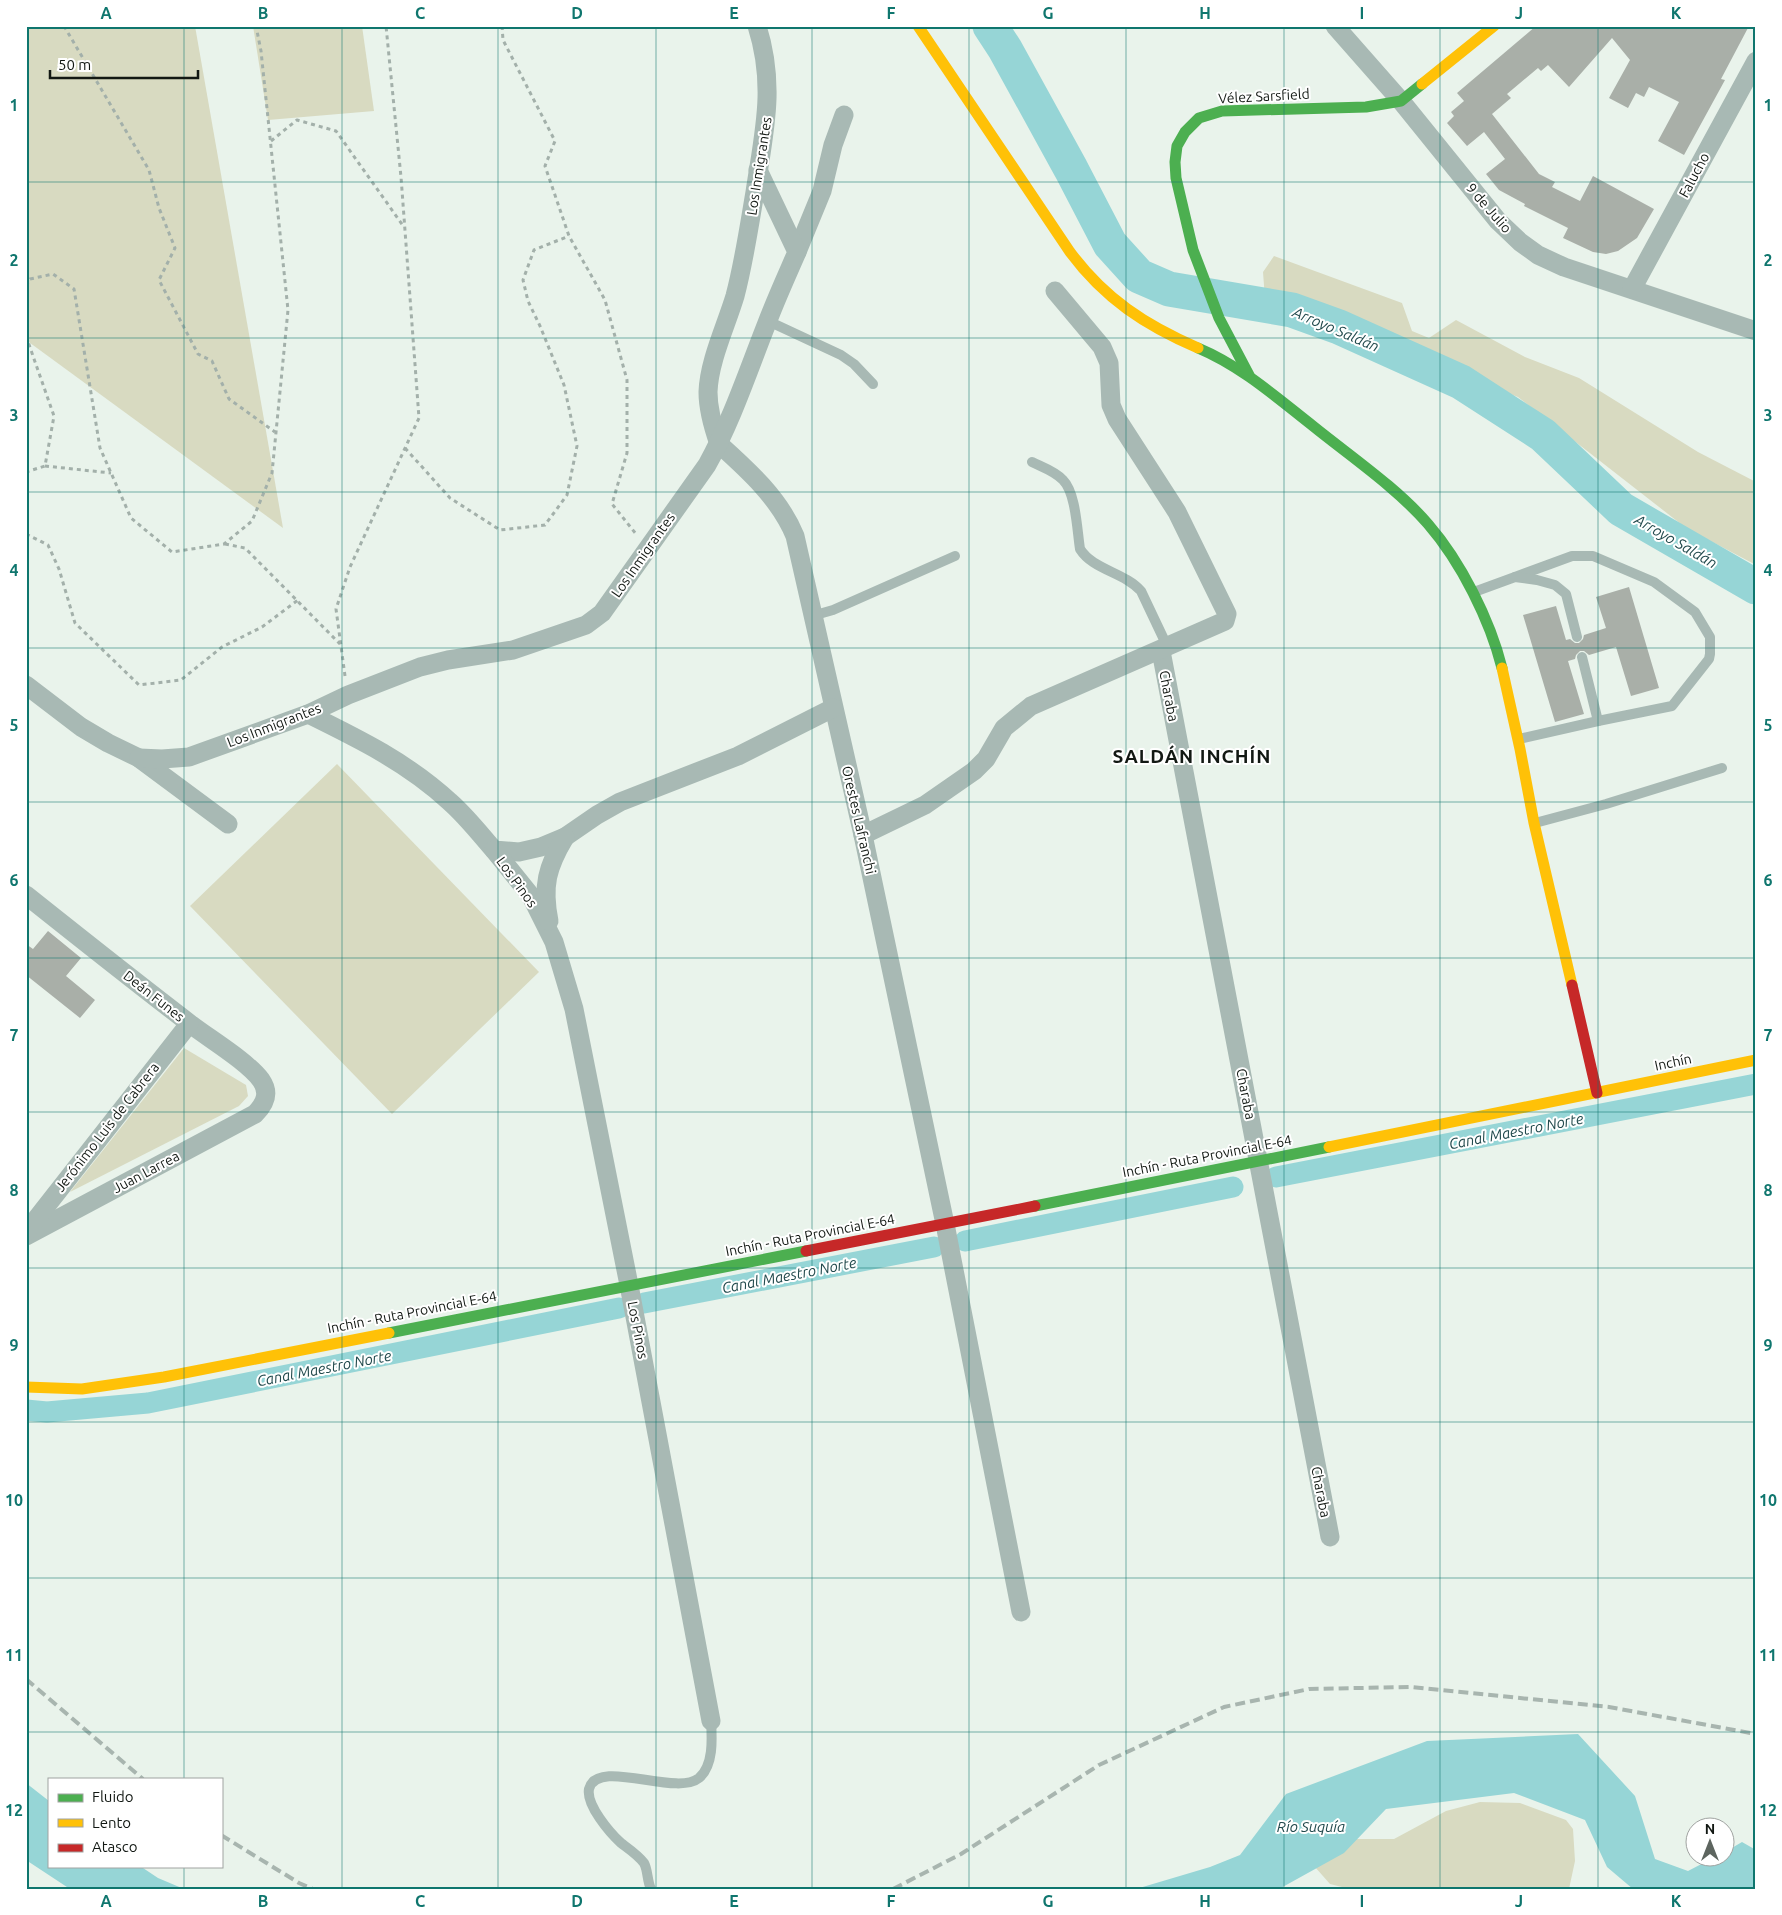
<svg xmlns="http://www.w3.org/2000/svg" width="1782" height="1915" viewBox="0 0 1782 1915" font-family="Ubuntu,sans-serif">
<style>
.green{fill:#d8dac1}
.water{fill:#96d5d6}
.lines{fill:none;stroke-linecap:round;stroke-linejoin:round}
.canal{stroke:#96d5d6;stroke-width:21}
.river{stroke:#96d5d6;stroke-width:35}
.building{fill:#a9afa8}
.path{stroke:#a3b0aa;stroke-width:3;stroke-dasharray:4 4;stroke-linecap:butt}
.lane{stroke:#a8b9b4;stroke-width:10}
.street{stroke:#a8b9b4;stroke-width:19}
.fast{stroke:#4caf50;stroke-width:11}
.slow{stroke:#ffc107;stroke-width:11}
.jam{stroke:#c62828;stroke-width:11}
.rail{stroke:#a8b5af;stroke-width:4;stroke-dasharray:10 5;stroke-linecap:butt}
.grid{fill:none;stroke:#0f766e;stroke-width:1;stroke-opacity:0.55}
.labels{text-anchor:middle;dominant-baseline:central;stroke-width:4;stroke-linejoin:round;paint-order:stroke}
.street-label{font-size:14px;fill:#121813;stroke:#fff}
.water-label{font-size:15px;font-style:italic;fill:#224a4d;stroke:#fff}
.district-label{font-size:19px;font-weight:bold;letter-spacing:1px;fill:#121813;stroke:#fff}
.neatline{fill:none;stroke:#0f766e;stroke-width:2}
.grid-label{font-size:16px;text-anchor:middle;font-weight:bold;fill:#0f766e}
</style>
<rect width="100%" height="100%" fill="#e9f3eb"/>
<g class="green">
<polygon points="26,26 195,26 283,528 26,340"/>
<polygon points="253,26 362,26 374,111 268,120"/>
<polygon points="1274,256 1402,303 1412,331 1429,338 1456,320 1525,357 1579,378 1698,452 1756,482 1756,565 1686,528 1518,397 1265,299 1263,272"/>
<polygon points="337,764 539,972 392,1114 190,906"/>
<polygon points="184,1048 246,1085 248,1096 239,1106 70,1192"/>
<polygon points="1480,1802 1520,1803 1566,1820 1573,1829 1575,1861 1569,1889 1350,1889 1330,1884 1315,1867 1345,1839 1394,1839 1446,1811"/>
</g>
<g class="water">
<polygon points="1578,1734 1635,1796 1655,1859 1688,1871 1713,1858 1724,1858 1725,1852 1742,1842 1756,1850 1756,1889 1633,1889 1607,1867 1585,1820 1514,1793 1386,1809 1344,1853 1279,1889 1136,1889 1210,1867 1240,1855 1286,1794 1427,1741"/>
<polygon points="26,1783 49,1801 49,1866 140,1866 158,1878 184,1889 70,1889 26,1860"/>
</g>
<g class="lines">
<g class="canal">
<polyline points="1276,1177 1756,1084"/>
<polyline points="965,1241 1233,1187"/>
<polyline points="644,1303 934,1247"/>
<polyline points="26,1410 47,1412 148,1403 619,1308"/>
</g>
<polyline class="river" points="990,26 1005,49 1071,169 1110,244 1139,276 1169,289 1292,310 1339,327 1461,382 1543,435 1621,509 1756,587"/>
</g>
<g class="building">
<polygon points="1536,26 1749,26 1721,79 1725,80 1684,155 1658,141 1679,102 1649,87 1644,97 1636,93 1628,108 1609,98 1630,60 1612,38 1569,87 1548,65 1541,71 1538,68 1507,94 1511,98 1492,114 1539,174 1555,182 1552,187 1580,201 1593,176 1654,209 1637,238 1618,251 1606,254 1593,252 1563,238 1568,228 1524,206 1525,204 1499,190 1486,174 1505,159 1484,132 1467,146 1447,123 1454,116 1451,112 1464,101 1457,93"/>
<polygon points="1629,587 1659,688 1631,696 1616,647 1589,655 1584,651 1580,651 1576,655 1575,659 1568,661 1584,714 1555,722 1523,615 1556,606 1566,640 1570,639 1575,643 1579,643 1583,639 1584,635 1606,628 1596,597"/>
<polygon points="48,931 81,958 66,976 95,1000 80,1018 26,975 26,944 33,949"/>
</g>
<g class="lines">
<g class="path">
<polyline points="64,26 149,170 159,208 175,248 159,280 198,354 212,361 229,399 275,432"/>
<polyline points="502,26 503,40 555,141 545,166 569,236 605,300 627,380 627,453 612,504 636,534"/>
<polyline points="271,141 297,120 336,131 404,227"/>
<polyline points="26,286 30,279 53,274 74,289 100,448 131,518 172,552 224,544 252,521 272,473 288,310 261,51 256,26"/>
<polyline points="26,336 54,416 45,466 26,472"/>
<polyline points="405,448 450,498 500,530 545,525 567,495 577,446 564,385 540,326 528,301 523,280 534,250 569,236"/>
<polyline points="45,466 111,473"/>
<polyline points="26,534 48,545 59,569 75,623 139,685 181,680 222,647 262,627 298,600"/>
<polyline points="225,544 245,548 340,644"/>
<polyline points="345,676 336,609 350,567 419,418 401,177 386,26"/>
</g>
<g class="lane">
<polyline points="768,321 841,355 854,364 873,384"/>
<path d="M1032,462C1042,467 1055,471 1063,480C1076,493 1077,530 1080,549C1093,570 1124,572 1141,591L1168,648"/>
<polyline points="1515,577 1572,556 1593,556 1654,582 1695,612 1710,637 1710,654 1709,659 1672,706 1598,721"/>
<polyline points="1474,592 1515,577 1537,580 1555,585 1566,594 1577,637"/>
<polyline points="812,616 833,610 955,556"/>
<polyline points="1519,739 1598,721 1582,657"/>
<polyline points="1535,823 1606,804 1722,768"/>
<path d="M651,1889C647,1881 648,1870 644,1863C638,1855 629,1849 621,1843C610,1833 586,1805 589,1789C597,1757 676,1797 699,1778C714,1765 712,1738 711,1721"/>
</g>
<g class="street">
<polyline points="1335,26 1401,101 1498,221 1520,242 1538,255 1564,267 1756,331"/>
<polyline points="797,252 822,191 833,145 844,115"/>
<polyline points="1632,289 1756,61"/>
<path d="M719,444C748,470 780,499 795,536L863,835L945,1224L1021,1612"/>
<path d="M719,444C713,427 708,410 708,392C709,361 726,326 735,296C744,262 749,227 755,192C764,132 776,86 757,26"/>
<polyline points="1161,651 1330,1537"/>
<polyline points="26,685 81,727 108,743 139,758 228,824"/>
<path d="M308,714C359,739 408,763 450,802C466,816 480,834 494,850L519,852L541,847L565,837L597,815L620,802L738,756L833,708"/>
<path d="M139,758L162,759L189,757L308,714L348,695L420,667L448,660L513,650L586,625L602,613L707,465C732,420 748,371 767,323C776,299 787,275 797,252L758,170"/>
<polyline points="863,835 925,805 974,771 986,759 1004,728 1031,706 1225,621 1227,614 1177,512 1117,419 1111,405 1109,363 1102,347 1055,291"/>
<polyline points="494,850 531,896 554,942 574,1009 629,1285 711,1721"/>
<path d="M26,895C80,938 134,981 189,1023C208,1038 247,1061 261,1080C270,1093 265,1104 255,1114L26,1236"/>
<path d="M549,921C542,886 547,867 565,837"/>
<polyline points="26,1232 189,1024"/>
</g>
<g class="fast">
<path d="M1198,348C1241,366 1276,397 1313,426C1350,456 1397,488 1428,524C1461,562 1490,620 1502,668"/>
<polyline points="1249,375 1219,318 1193,250 1176,178 1175,162 1177,146 1185,132 1199,118 1222,111 1366,107 1401,101 1422,84"/>
<polyline points="1035,1206 1329,1147"/>
<polyline points="389,1333 806,1251"/>
</g>
<g class="slow">
<path d="M918,26L1070,252C1105,299 1145,325 1198,348"/>
<polyline points="1422,84 1494,26"/>
<polyline points="1502,668 1520,749 1534,823 1572,985"/>
<polyline points="1329,1147 1756,1060"/>
<polyline points="26,1387 82,1389 164,1377 389,1333"/>
</g>
<g class="jam">
<polyline points="1572,985 1597,1093"/>
<polyline points="806,1251 1035,1206"/>
</g>
<g class="rail">
<polyline points="26,1679 143,1779"/>
<polyline points="221,1835 299,1883 313,1889"/>
<polyline points="893,1889 961,1854 1099,1765 1224,1707 1309,1689 1410,1687 1609,1707 1756,1734"/>
</g>
</g>
<path class="grid" d="M184,26V1779M342,26V1889M498,26V1889M656,26V1889M812,26V1889M969,26V1889M1126,26V1889M1284,26V1889M1440,26V1889M1598,26V1889M26,182H1756M26,338H1756M26,492H1756M26,648H1756M26,802H1756M26,958H1756M26,1112H1756M26,1268H1756M26,1422H1756M26,1578H1756M26,1732H1756M184,1866V1889"/>
<g class="labels">
<g class="street-label">
<text transform="translate(1264 96) rotate(-3)">Vélez Sarsfield</text>
<text transform="translate(759 166) rotate(-81)">Los Inmigrantes</text>
<text transform="translate(1694 175) rotate(-62)">Falucho</text>
<text transform="translate(1489 208) rotate(49)">9 de Julio</text>
<text transform="translate(643 555) rotate(-55)">Los Inmigrantes</text>
<text transform="translate(1169 696) rotate(79)">Charaba</text>
<text transform="translate(274 725) rotate(-21)">Los Inmigrantes</text>
<text transform="translate(859 820) rotate(77)">Orestes Lafranchi</text>
<text transform="translate(517 882) rotate(54)">Los Pinos</text>
<text transform="translate(154 996) rotate(38)">Deán Funes</text>
<text transform="translate(1673 1062) rotate(-12)">Inchín</text>
<text transform="translate(1246 1094) rotate(79)">Charaba</text>
<text transform="translate(107 1127) rotate(-52)">Jerónimo Luis de Cabrera</text>
<text transform="translate(1207 1156) rotate(-11)">Inchín - Ruta Provincial E-64</text>
<text transform="translate(146 1172) rotate(-28)">Juan Larrea</text>
<text transform="translate(810 1235) rotate(-11)">Inchín - Ruta Provincial E-64</text>
<text transform="translate(412 1312) rotate(-11)">Inchín - Ruta Provincial E-64</text>
<text transform="translate(638 1330) rotate(79)">Los Pinos</text>
<text transform="translate(1321 1492) rotate(79)">Charaba</text>
</g>
<g class="water-label">
<text transform="translate(1336 329) rotate(23)">Arroyo Saldán</text>
<text transform="translate(1676 541) rotate(30)">Arroyo Saldán</text>
<text transform="translate(1516 1131) rotate(-11)">Canal Maestro Norte</text>
<text transform="translate(789 1275) rotate(-11)">Canal Maestro Norte</text>
<text transform="translate(324 1368) rotate(-11)">Canal Maestro Norte</text>
<text x="1311" y="1826">Río Suquía</text>
</g>
<g class="district-label">
<text x="1192" y="756">SALDÁN INCHÍN</text>
</g>
</g>
<rect width="1782" height="1915" fill="none" stroke="#ffffff" stroke-width="55"/>
<rect x="48" y="1778" width="175" height="90" fill="#ffffff" stroke="#a0a3a1"/>
<rect x="58" y="1794" width="25" height="8" fill="#4caf50" stroke="#a0a3a1"/>
<text x="92" y="1802" font-size="15" fill="#121813">Fluido</text>
<rect x="58" y="1819" width="25" height="8" fill="#ffc107" stroke="#a0a3a1"/>
<text x="92" y="1828" font-size="15" fill="#121813">Lento</text>
<rect x="58" y="1844" width="25" height="8" fill="#c62828" stroke="#a0a3a1"/>
<text x="92" y="1852" font-size="15" fill="#121813">Atasco</text>
<g transform="translate(1710 1842)"><circle r="24" fill="#ffffff" stroke="#a0a3a1"/>
<path d="M0-4L9 19L0 12L-9 19Z" fill="#5d655f"/>
<text y="-8" font-size="14" font-weight="bold" text-anchor="middle" fill="#121813">N</text>
</g>
<path d="M50 70v8h148v-8" fill="none" stroke="#121813" stroke-width="2.5"/>
<text x="58" y="70" font-size="15" fill="#121813" stroke="#ffffff" stroke-width="4" paint-order="stroke">50 m</text>
<rect x="28" y="28" width="1726" height="1860" class="neatline"/>
<g class="grid-label">
<text x="106" y="19">A</text>
<text x="263" y="19">B</text>
<text x="420" y="19">C</text>
<text x="577" y="19">D</text>
<text x="734" y="19">E</text>
<text x="891" y="19">F</text>
<text x="1048" y="19">G</text>
<text x="1205" y="19">H</text>
<text x="1362" y="19">I</text>
<text x="1519" y="19">J</text>
<text x="1676" y="19">K</text>
<text x="14" y="111">1</text>
<text x="1768" y="111">1</text>
<text x="14" y="266">2</text>
<text x="1768" y="266">2</text>
<text x="14" y="421">3</text>
<text x="1768" y="421">3</text>
<text x="14" y="576">4</text>
<text x="1768" y="576">4</text>
<text x="14" y="731">5</text>
<text x="1768" y="731">5</text>
<text x="14" y="886">6</text>
<text x="1768" y="886">6</text>
<text x="14" y="1041">7</text>
<text x="1768" y="1041">7</text>
<text x="14" y="1196">8</text>
<text x="1768" y="1196">8</text>
<text x="14" y="1351">9</text>
<text x="1768" y="1351">9</text>
<text x="14" y="1506">10</text>
<text x="1768" y="1506">10</text>
<text x="14" y="1661">11</text>
<text x="1768" y="1661">11</text>
<text x="14" y="1816">12</text>
<text x="1768" y="1816">12</text>
<text x="106" y="1907">A</text>
<text x="263" y="1907">B</text>
<text x="420" y="1907">C</text>
<text x="577" y="1907">D</text>
<text x="734" y="1907">E</text>
<text x="891" y="1907">F</text>
<text x="1048" y="1907">G</text>
<text x="1205" y="1907">H</text>
<text x="1362" y="1907">I</text>
<text x="1519" y="1907">J</text>
<text x="1676" y="1907">K</text>
</g>
</svg>
